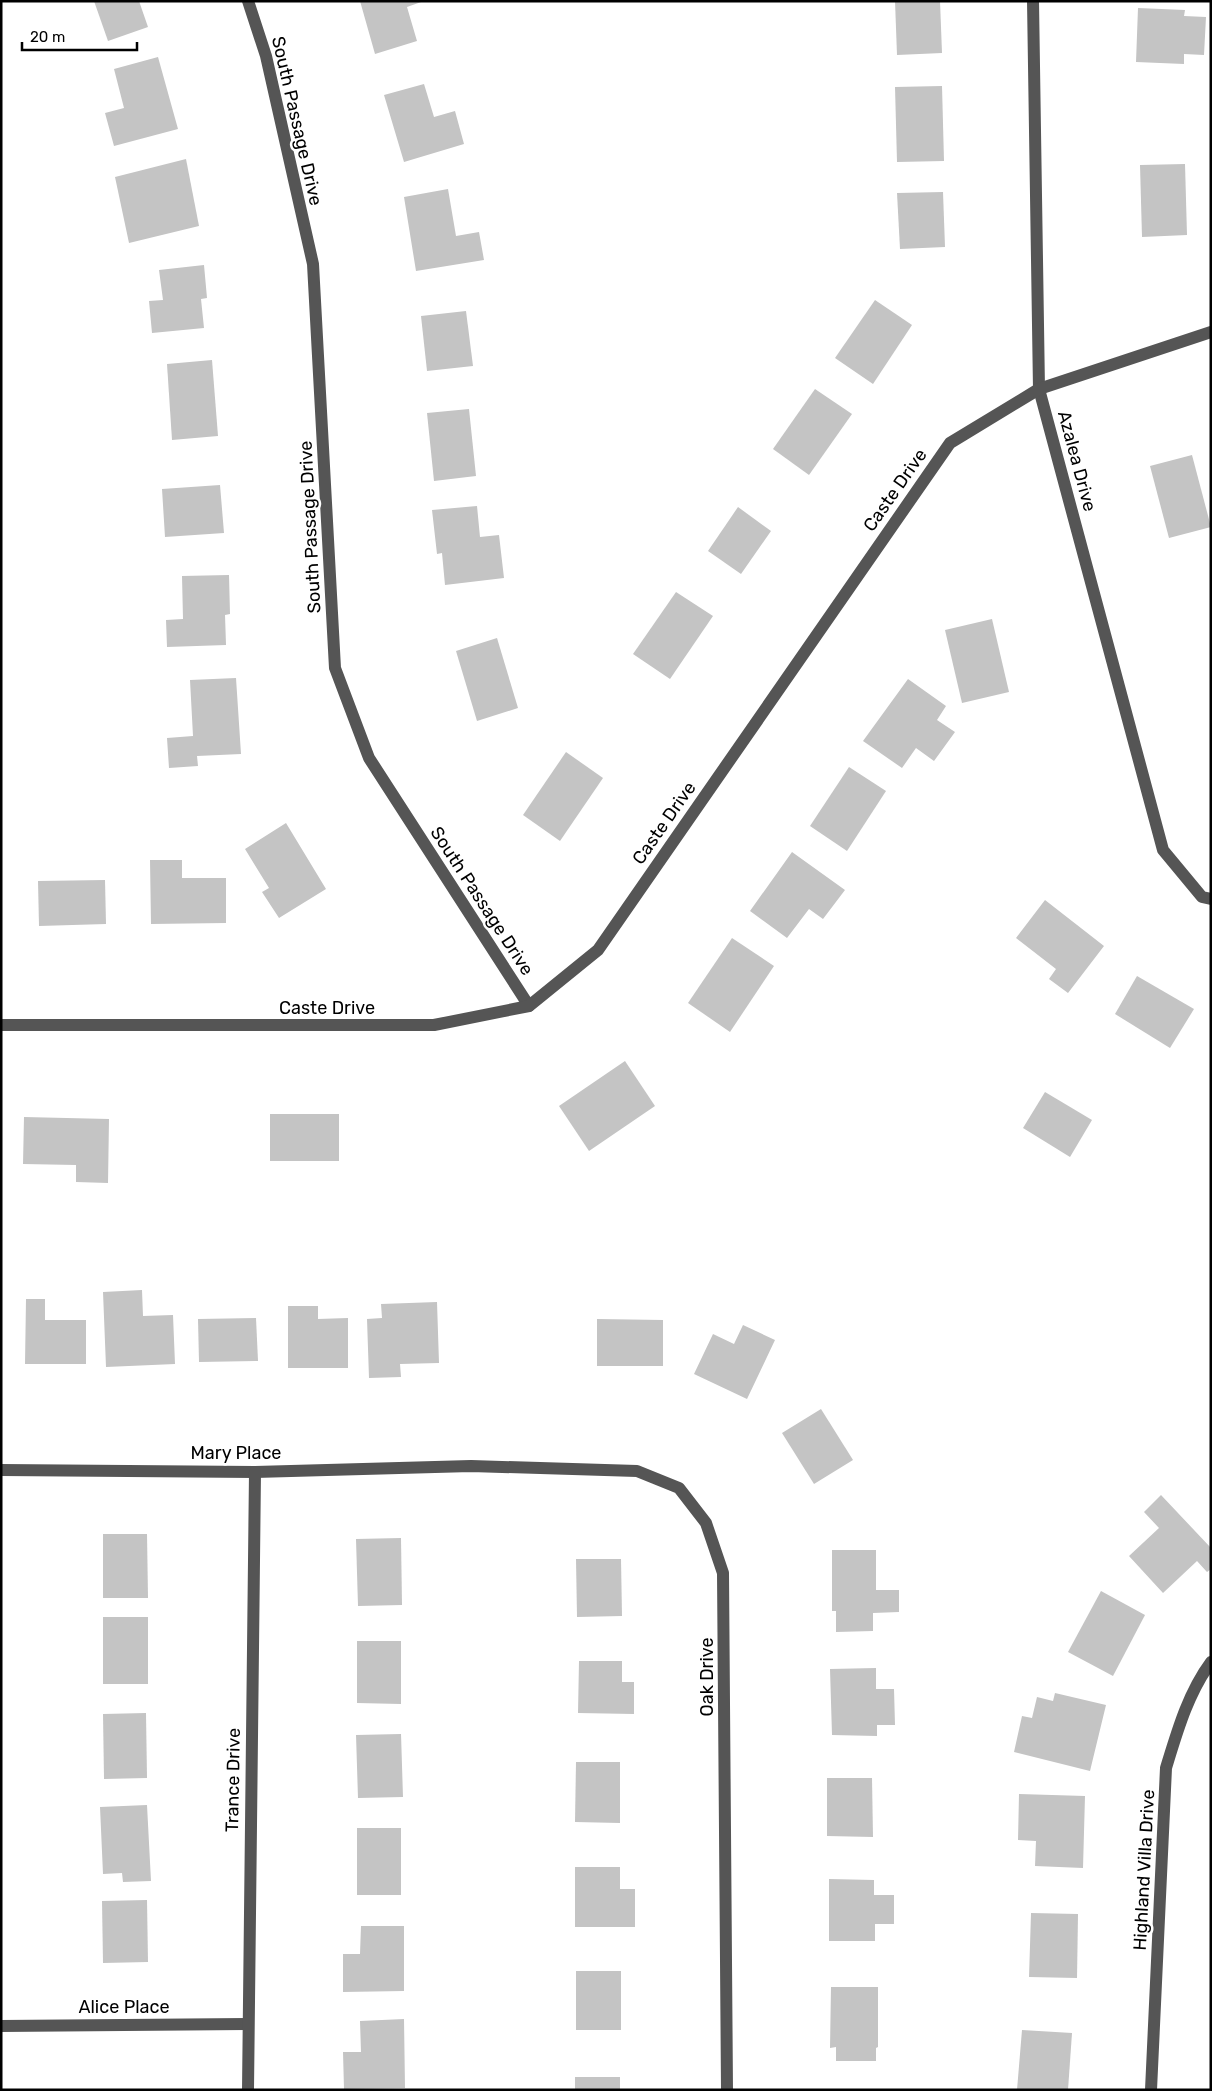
<svg xmlns="http://www.w3.org/2000/svg" width="1212" height="2091" viewBox="0 0 1212 2091" font-family="Rubik,sans-serif">
<style>
.building{fill:#c4c4c4}
.lines{fill:none;stroke-linecap:round;stroke-linejoin:round}
.minor{stroke:#555;stroke-width:12}
.labels{text-anchor:middle;dominant-baseline:central;stroke-width:5;stroke-linejoin:round;paint-order:stroke}
.street-label{font-size:18px;fill:#000;stroke:#fff}
</style>
<rect width="100%" height="100%" fill="#fff"/>
<g class="building">
<polygon points="94,1 139,1 148,27 108,41"/>
<polygon points="360,1 424,1 407,7 417,41 375,54"/>
<polygon points="895,1 940,1 942,53 897,55"/>
<polygon points="1138,8 1185,10 1184,16 1206,17 1204,55 1184,54 1184,64 1136,62"/>
<polygon points="158,57 178,129 114,146 105,113 124,108 114,69"/>
<polygon points="424,84 434,117 455,111 464,144 404,162 384,95"/>
<polygon points="942,86 944,161 897,162 895,87"/>
<polygon points="186,159 199,226 129,243 115,177"/>
<polygon points="1185,164 1187,235 1142,237 1140,165"/>
<polygon points="448,189 456,236 479,232 484,260 416,271 404,197"/>
<polygon points="943,192 945,247 900,249 897,193"/>
<polygon points="204,265 207,298 201,299 204,328 152,333 149,301 163,300 159,270"/>
<polygon points="875,300 912,325 873,384 835,358"/>
<polygon points="466,311 473,366 427,371 421,316"/>
<polygon points="212,360 218,436 172,440 167,364"/>
<polygon points="815,389 852,414 809,475 773,449"/>
<polygon points="469,409 476,476 434,481 427,413"/>
<polygon points="1192,455 1211,527 1169,538 1150,466"/>
<polygon points="220,485 224,533 165,537 162,489"/>
<polygon points="477,506 480,537 499,535 504,578 445,585 442,553 437,554 432,510"/>
<polygon points="738,507 771,531 741,574 708,551"/>
<polygon points="229,575 230,614 225,615 226,645 167,647 166,620 183,619 182,576"/>
<polygon points="676,592 713,616 670,679 633,654"/>
<polygon points="992,619 1009,692 962,703 945,630"/>
<polygon points="497,638 518,708 477,721 456,651"/>
<polygon points="236,678 241,754 197,756 198,766 169,768 167,738 193,736 190,680"/>
<polygon points="908,679 946,706 937,720 955,732 934,761 916,748 902,768 863,741"/>
<polygon points="566,752 603,778 560,841 523,815"/>
<polygon points="849,767 886,791 847,851 810,826"/>
<polygon points="286,823 326,889 279,918 262,892 269,888 245,849"/>
<polygon points="792,852 845,890 823,919 809,909 787,938 750,911"/>
<polygon points="150,860 182,860 182,878 226,878 226,923 151,924"/>
<polygon points="105,880 106,924 39,926 38,881"/>
<polygon points="1045,900 1104,946 1068,993 1049,979 1056,969 1016,938"/>
<polygon points="732,938 774,966 730,1032 688,1003"/>
<polygon points="1137,976 1194,1009 1170,1048 1115,1014"/>
<polygon points="625,1061 655,1106 589,1151 559,1106"/>
<polygon points="1045,1092 1092,1120 1070,1157 1023,1128"/>
<rect x="270" y="1114" width="69" height="47"/>
<polygon points="24,1117 109,1119 108,1183 76,1182 76,1165 23,1164"/>
<polygon points="142,1290 143,1316 173,1315 175,1364 106,1367 103,1292"/>
<polygon points="26,1299 45,1299 45,1320 86,1320 86,1364 25,1364"/>
<polygon points="437,1302 439,1363 400,1364 401,1377 369,1378 367,1319 382,1318 381,1304"/>
<polygon points="288,1306 318,1306 318,1319 348,1318 348,1368 288,1368"/>
<polygon points="256,1318 258,1361 199,1362 198,1319"/>
<polygon points="597,1319 663,1320 663,1366 597,1366"/>
<polygon points="743,1325 775,1340 747,1399 694,1374 713,1334 734,1344"/>
<polygon points="821,1409 853,1460 814,1484 782,1433"/>
<polygon points="1161,1495 1211,1548 1211,1569 1207,1572 1197,1561 1163,1593 1129,1556 1159,1528 1144,1512"/>
<polygon points="103,1534 147,1534 148,1598 103,1598"/>
<polygon points="401,1538 402,1605 358,1606 356,1539"/>
<polygon points="832,1550 876,1550 876,1590 899,1590 899,1612 873,1613 873,1631 836,1632 836,1611 832,1611"/>
<polygon points="576,1559 621,1559 622,1616 577,1617"/>
<polygon points="1101,1591 1145,1615 1113,1676 1068,1652"/>
<rect x="103" y="1617" width="45" height="67"/>
<polygon points="357,1641 401,1641 401,1704 357,1703"/>
<polygon points="579,1661 622,1661 622,1682 634,1682 634,1714 578,1713"/>
<polygon points="876,1668 876,1689 894,1689 895,1725 877,1725 877,1736 832,1735 830,1669"/>
<polygon points="1055,1693 1106,1705 1090,1771 1014,1752 1022,1716 1032,1718 1037,1697 1053,1701"/>
<polygon points="146,1713 147,1778 104,1779 103,1714"/>
<polygon points="401,1734 403,1797 358,1798 356,1735"/>
<polygon points="576,1762 620,1762 620,1823 575,1822"/>
<polygon points="827,1778 872,1778 873,1837 827,1836"/>
<polygon points="1019,1794 1085,1796 1083,1868 1035,1866 1036,1841 1018,1840"/>
<polygon points="147,1805 151,1881 123,1882 122,1873 103,1874 100,1807"/>
<rect x="357" y="1828" width="44" height="67"/>
<polygon points="575,1867 620,1867 620,1889 635,1889 635,1927 575,1927"/>
<polygon points="829,1879 874,1880 874,1895 894,1895 894,1924 875,1924 875,1941 829,1941"/>
<polygon points="147,1900 148,1962 103,1963 102,1901"/>
<polygon points="1031,1913 1078,1914 1077,1978 1029,1977"/>
<polygon points="361,1926 404,1926 404,1991 343,1992 343,1954 360,1954"/>
<rect x="576" y="1971" width="45" height="59"/>
<polygon points="831,1987 878,1987 878,2047 876,2048 876,2061 836,2061 836,2047 830,2048"/>
<polygon points="404,2019 405,2088 344,2089 343,2052 361,2052 360,2021"/>
<polygon points="1022,2030 1072,2033 1068,2090 1017,2090"/>
<rect x="575" y="2077" width="45" height="13"/>
</g>
<g class="lines">
<g class="minor">
<polyline points="248,1 266,56 313,264 335,668 369,758 529,1006"/>
<polyline points="1033,1 1039,389 1163,850 1202,897 1211,899"/>
<polyline points="1,1025 434,1025 529,1006 598,950 950,443 1039,389 1211,332"/>
<polyline points="1,1470 255,1472 471,1466 637,1471 679,1488 706,1523 723,1573 727,2090"/>
<polyline points="1,2026 247,2024"/>
<polyline points="248,2090 255,1472"/>
<path d="M1151,2090L1166,1768C1177,1732 1188,1693 1211,1662"/>
</g>
</g>
<g class="labels">
<g class="street-label">
<text transform="translate(297 121) rotate(77)">South Passage Drive</text>
<text transform="translate(1077 461) rotate(75)">Azalea Drive</text>
<text transform="translate(895 490) rotate(-55)">Caste Drive</text>
<text transform="translate(310 527) rotate(-93)">South Passage Drive</text>
<text transform="translate(664 823) rotate(-55)">Caste Drive</text>
<text transform="translate(482 901) rotate(57)">South Passage Drive</text>
<text x="327" y="1008">Caste Drive</text>
<text x="236" y="1453">Mary Place</text>
<text transform="translate(707 1677) rotate(-90)">Oak Drive</text>
<text transform="translate(233 1780) rotate(-89)">Trance Drive</text>
<text transform="translate(1144 1870) rotate(-87)">Highland Villa Drive</text>
<text x="124" y="2007">Alice Place</text>
</g>
</g>
<rect width="1212" height="2091" fill="none" stroke="#000000" stroke-width="5"/>
<path d="M22 42v8h115v-8" fill="none" stroke="#000000" stroke-width="2.5"/>
<text x="30" y="42" font-size="15" fill="#000000" stroke="#ffffff" stroke-width="4" paint-order="stroke">20 m</text>
</svg>
